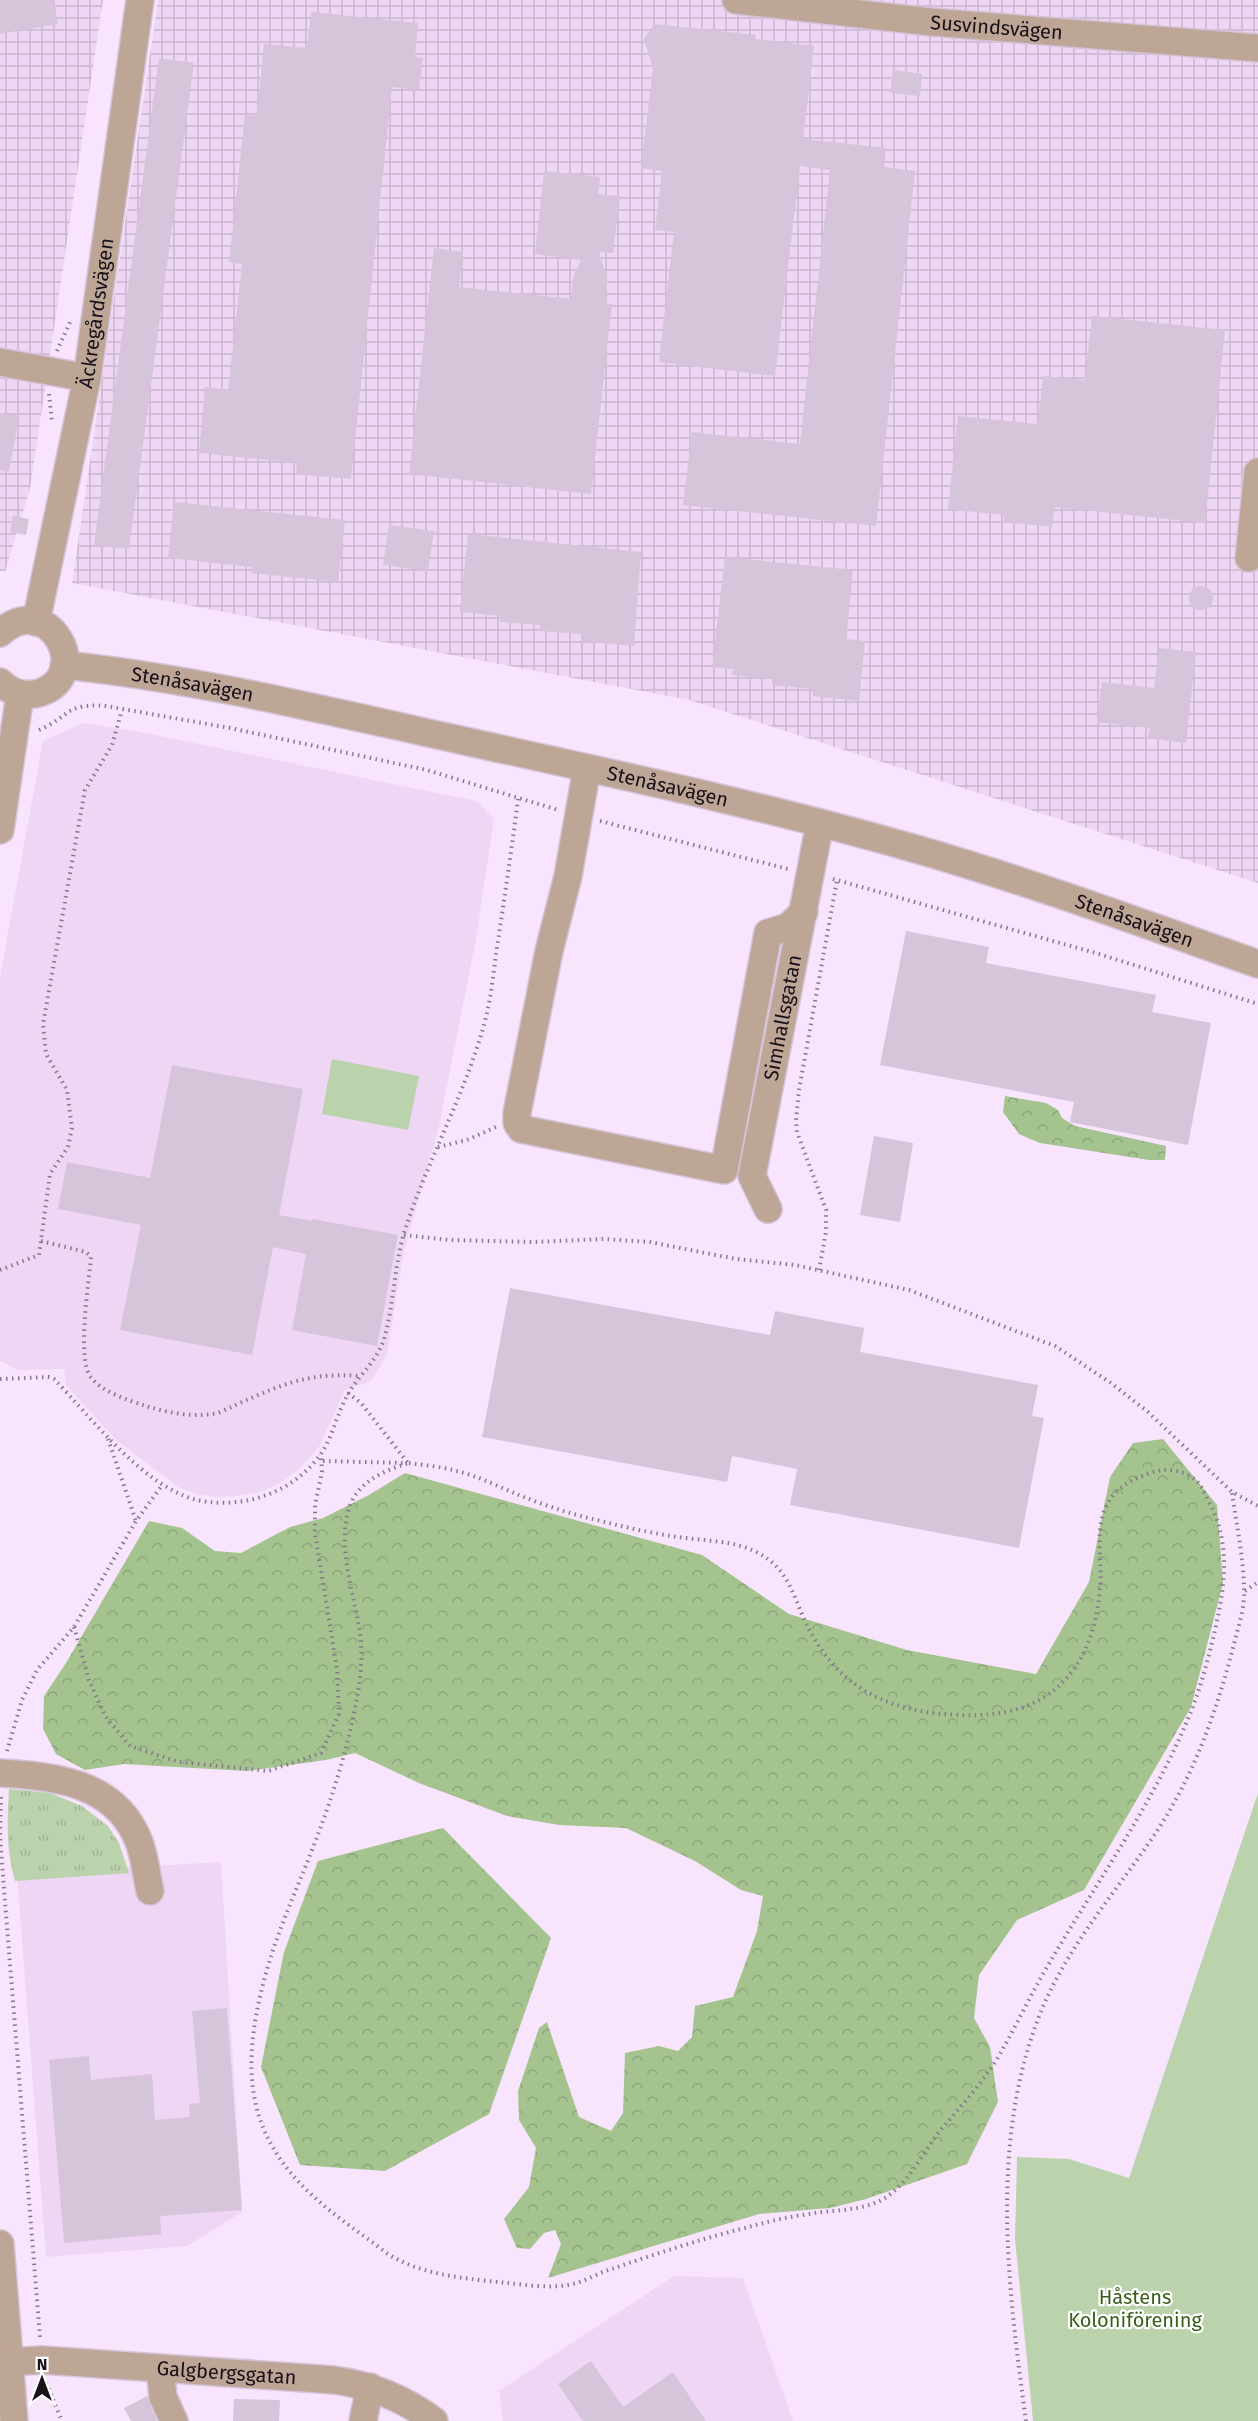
<svg xmlns="http://www.w3.org/2000/svg" width="1258" height="2421" viewBox="0 0 1258 2421" font-family="'Fira Sans',sans-serif">
<style>
.built{fill:#eed6f4}
.industrial{fill:url(#industrial-grid)}
.grass{fill:url(#grass-tufts)}
.forest{fill:url(#forest-crowns)}
.green{fill:#bbd3ac}
.building{fill:#d6c4db}
.lines{fill:none;stroke-linecap:round;stroke-linejoin:round}
.minor-casing{stroke:#d4c3d9;stroke-width:30}
.path{stroke:#867989;stroke-width:4;stroke-dasharray:1.5 4.5;stroke-linecap:butt}
.minor{stroke:#bea697;stroke-width:27}
.labels{text-anchor:middle;dominant-baseline:central;stroke-width:4.5;stroke-linejoin:round;paint-order:stroke}
.street-label{font-size:20px;fill:#181119;stroke:#fff}
.park-label{font-size:20px;fill:#3a5f17;stroke:#fff}
</style>
<defs>
<pattern id="industrial-grid" width="8" height="8" patternUnits="userSpaceOnUse" patternTransform="scale(1.5)"><rect width="8" height="8" fill="#eed6f4"/><path d="M0 4h8M4 0v8" fill="none" stroke="#cbb7d1"/></pattern>
<pattern id="grass-tufts" width="24" height="20" patternUnits="userSpaceOnUse" patternTransform="scale(1.5)"><rect width="24" height="20" fill="#bbd3ac"/><path d="M3 7l-1-3M5 7V3M7 7l1-3M15 17l-1-3M17 17v-4M19 17l1-3" fill="none" stroke="#a0b493"/></pattern>
<pattern id="forest-crowns" width="20" height="18" patternUnits="userSpaceOnUse" patternTransform="scale(1.5)"><rect width="20" height="18" fill="#a4c38f"/><path d="M2 6a3 3 0 1 1 6 0M12 15a3 3 0 1 1 6 0" fill="none" stroke="#8ca67b"/></pattern>
</defs>
<rect width="100%" height="100%" fill="#f8e5fd"/>
<g class="built">
<polygon points="83,723 135,731 476,801 494,819 476,939 439,1127 404,1250 387,1355 371,1381 345,1390 319,1447 298,1470 280,1483 261,1492 237,1496 215,1497 196,1494 178,1487 116,1440 66,1385 64,1369 18,1370 0,1361 0,977 43,741"/>
<polygon points="221,1862 242,2212 187,2246 46,2257 17,1874"/>
<polygon points="674,2276 743,2278 793,2421 503,2421 499,2391"/>
</g>
<g class="industrial">
<polygon points="0,0 103,0 30,489 5,572 0,571"/>
<polygon points="158,0 1258,0 1258,883 689,700 72,583"/>
</g>
<path class="grass" d="M9,1789L50,1793L82,1806L108,1826L119,1843L129,1873L15,1881C6,1850 7,1821 9,1789Z"/>
<g class="forest">
<polygon points="1005,1096 1046,1103 1058,1110 1062,1118 1075,1126 1166,1146 1165,1160 1149,1160 1040,1143 1019,1134 1003,1112"/>
<polygon points="1163,1439 1217,1505 1223,1583 1191,1707 1084,1890 1017,1920 979,1975 974,2018 990,2047 998,2102 967,2164 866,2199 830,2208 759,2214 548,2278 561,2244 555,2230 544,2233 530,2249 517,2248 504,2219 529,2187 536,2148 519,2120 518,2091 539,2028 547,2022 579,2117 611,2131 623,2113 625,2053 659,2046 678,2051 692,2037 695,2006 733,1997 757,1931 763,1896 741,1890 695,1861 626,1828 559,1825 507,1816 419,1783 355,1753 326,1760 246,1771 124,1764 85,1770 56,1754 43,1729 44,1696 66,1663 149,1521 182,1528 215,1551 241,1553 290,1527 323,1518 369,1495 405,1473 702,1555 789,1614 907,1650 1036,1674 1089,1582 1110,1477 1133,1443"/>
<polygon points="443,1828 551,1938 489,2114 385,2171 300,2165 261,2067 284,1952 318,1861"/>
</g>
<g class="green">
<polygon points="332,1059 419,1076 408,1130 322,1114"/>
<polygon points="1258,1793 1258,2421 1033,2421 1015,2239 1017,2157 1069,2159 1129,2178"/>
</g>
<g class="building">
<polygon points="0,0 54,0 58,24 0,34"/>
<polygon points="311,12 418,23 415,57 423,58 419,90 392,87 351,479 296,474 297,463 199,453 205,387 228,390 242,264 229,262 245,115 257,116 264,44 307,48"/>
<polygon points="654,24 756,35 755,39 814,46 803,139 886,148 884,167 915,171 876,526 683,505 692,432 800,444 830,170 800,166 775,376 659,362 674,232 655,230 662,171 641,168 653,68 644,39"/>
<polygon points="159,58 194,63 129,549 94,545"/>
<polygon points="893,70 922,74 920,96 890,93"/>
<polygon points="544,171 600,177 598,194 620,196 613,253 599,252 607,278 606,303 612,304 591,494 409,474 434,248 463,252 459,287 571,299 573,278 581,260 535,254"/>
<polygon points="1092,316 1225,330 1205,523 1055,507 1052,527 1004,522 1004,515 948,509 958,416 1038,424 1043,376 1085,380"/>
<polygon points="0,413 19,416 9,471 0,470"/>
<polygon points="174,502 345,520 338,582 251,573 252,567 168,558"/>
<polygon points="13,516 29,519 26,535 10,532"/>
<polygon points="389,525 434,531 428,571 383,565"/>
<polygon points="468,534 641,552 634,646 581,641 581,634 540,631 540,625 500,622 501,616 460,612"/>
<polygon points="725,557 853,570 846,639 865,641 859,701 813,696 813,689 772,685 773,679 732,675 733,669 712,667"/>
<circle cx="1201" cy="598" r="12"/>
<polygon points="1159,648 1196,652 1186,743 1148,738 1150,728 1097,722 1102,682 1154,688"/>
<polygon points="906,931 989,947 986,963 1156,995 1152,1012 1211,1023 1188,1145 1070,1122 1074,1102 880,1065"/>
<polygon points="172,1065 303,1089 279,1215 312,1221 313,1219 398,1235 377,1346 292,1330 306,1254 273,1247 252,1355 120,1330 141,1225 58,1209 67,1162 150,1178"/>
<polygon points="874,1136 913,1143 900,1222 860,1215"/>
<polygon points="510,1288 770,1335 775,1311 864,1328 860,1352 1038,1385 1032,1416 1044,1418 1019,1548 790,1505 797,1469 732,1456 727,1482 482,1437"/>
<polygon points="227,2008 242,2210 160,2216 161,2234 64,2243 49,2060 89,2056 91,2080 152,2074 155,2120 190,2117 189,2104 200,2103 192,2011"/>
<polygon points="591,2361 623,2407 673,2372 706,2421 583,2421 558,2384"/>
<polygon points="147,2396 157,2421 131,2421 124,2408"/>
<polygon points="234,2399 280,2400 279,2421 233,2421"/>
</g>
<g class="lines">
<g class="minor-casing">
<g id="minor">
<path id="s1" d="M736,0L931,22L1258,48"/>
<polyline points="0,362 87,378"/>
<polyline points="1249,558 1258,472"/>
<path id="s2" d="M36,622L87,378L140,0"/>
<path d="M0,633C48,588 96,675 39,693C24,697 10,692 0,682"/>
<path id="s3" d="M64,665C198,679 328,711 460,740C615,774 771,807 923,851C1036,884 1147,925 1258,964"/>
<polyline points="587,768 568,876 549,951 517,1113 517,1123 521,1129 724,1170 768,933 788,927 804,912"/>
<polyline points="0,830 20,694"/>
<path id="s4" d="M768,1209L752,1176L820,823"/>
<path d="M0,1773C53,1776 113,1782 137,1837C145,1854 146,1874 150,1891"/>
<polyline points="0,2244 14,2421"/>
<path id="s5" d="M9,2362L42,2360L334,2380C370,2385 405,2399 434,2421"/>
<polyline points="160,2369 163,2397 174,2421"/>
<polyline points="363,2421 370,2387"/>
</g>
</g>
<g class="path">
<polyline points="57,351 70,322"/>
<polyline points="49,394 52,422"/>
<path d="M39,730C71,716 65,703 106,706L230,728L427,770L558,810"/>
<polyline points="600,821 788,869"/>
<polyline points="833,879 1099,954 1258,1004"/>
<polyline points="438,1147 467,1140 496,1127"/>
<polyline points="404,1235 449,1240 534,1242 604,1239 650,1242 736,1259 795,1265 909,1290 1055,1346 1111,1383 1148,1412 1232,1492 1258,1506"/>
<path d="M41,1241L86,1252L91,1257C89,1281 77,1357 90,1376C101,1392 128,1400 146,1406C168,1413 195,1418 218,1413C270,1390 302,1371 360,1376"/>
<polyline points="0,1270 39,1255 50,1174 68,1147 72,1128 67,1090 46,1054 43,1024 85,790 112,745 122,710"/>
<polyline points="819,1270 826,1232 826,1210 797,1132 796,1120 799,1090 837,880"/>
<path d="M0,1379L48,1377L54,1379C91,1417 143,1487 197,1500C242,1510 293,1493 320,1455C333,1437 337,1413 348,1394C359,1375 377,1361 384,1339C394,1305 394,1267 404,1233C427,1160 467,1092 486,1017C492,993 494,966 498,941C505,894 512,847 518,799"/>
<polyline points="348,1393 361,1403 408,1463"/>
<polyline points="108,1439 136,1521"/>
<polyline points="323,1461 405,1463"/>
<path d="M409,1463C425,1465 442,1467 457,1471C478,1476 499,1487 519,1495C544,1505 570,1514 597,1520C624,1527 651,1533 678,1537C705,1541 734,1540 758,1553C792,1570 794,1603 811,1633C844,1693 896,1713 961,1715C1047,1719 1093,1673 1100,1588C1103,1562 1094,1531 1106,1507C1113,1491 1127,1482 1142,1476C1158,1469 1175,1467 1190,1476C1201,1483 1203,1490 1209,1502C1231,1543 1225,1586 1215,1630C1209,1656 1202,1683 1192,1709C1156,1800 1096,1883 1047,1967C1030,1996 1016,2026 1000,2054C983,2083 960,2107 939,2132C922,2154 911,2179 888,2196C865,2212 836,2209 809,2214C787,2217 766,2222 745,2228C697,2240 649,2256 603,2272C593,2276 583,2282 572,2284C552,2289 527,2285 507,2283C470,2279 428,2276 395,2258C385,2253 377,2245 368,2239C323,2207 278,2173 260,2119C244,2072 253,2020 266,1973C278,1930 296,1891 312,1850C332,1799 349,1745 358,1692C361,1676 362,1658 361,1642C357,1600 337,1555 348,1512C355,1483 382,1471 409,1463Z"/>
<polyline points="1245,1591 1258,1582"/>
<polyline points="74,1627 89,1680 105,1716 130,1746 179,1762 268,1771 321,1753 339,1714 337,1669 315,1533 315,1505 322,1472 321,1454"/>
<polyline points="7,1751 22,1700 37,1670 74,1627 136,1521 163,1484"/>
<polyline points="1,1797 0,1836 4,1889 40,2337"/>
<polyline points="46,2383 62,2421"/>
<path d="M1026,2421C1008,2288 989,2142 1040,2014C1067,1946 1117,1891 1157,1831C1195,1773 1217,1710 1234,1644C1238,1627 1245,1608 1244,1590C1244,1559 1236,1523 1232,1492"/>
</g>
<use href="#minor" class="minor"/>
</g>
<g class="labels">
<g class="street-label">
<text stroke="none"><textPath href="#s1" startOffset="262">Susvindsvägen</textPath></text>
<text stroke="none"><textPath href="#s2" startOffset="315">Äckregårdsvägen</textPath></text>
<text stroke="none"><textPath href="#s3" startOffset="130">Stenåsavägen</textPath></text>
<text stroke="none"><textPath href="#s3" startOffset="616">Stenåsavägen</textPath></text>
<text stroke="none"><textPath href="#s3" startOffset="1102">Stenåsavägen</textPath></text>
<text stroke="none"><textPath href="#s4" startOffset="198">Simhallsgatan</textPath></text>
<text stroke="none"><textPath href="#s5" startOffset="218">Galgbergsgatan</textPath></text>
</g>
<g class="park-label">
<text x="1135" y="2297">Håstens<tspan x="1135" dy="23">Koloniförening</tspan></text>
</g>
</g>
<g transform="translate(42 2379)" stroke="#ffffff" stroke-width="4.5" paint-order="stroke">
<path d="M0-4.5L10 22L0 15L-10 22Z" fill="#181119"/>
<text y="-9" font-size="16" font-weight="bold" text-anchor="middle" fill="#181119">N</text>
</g>
</svg>
